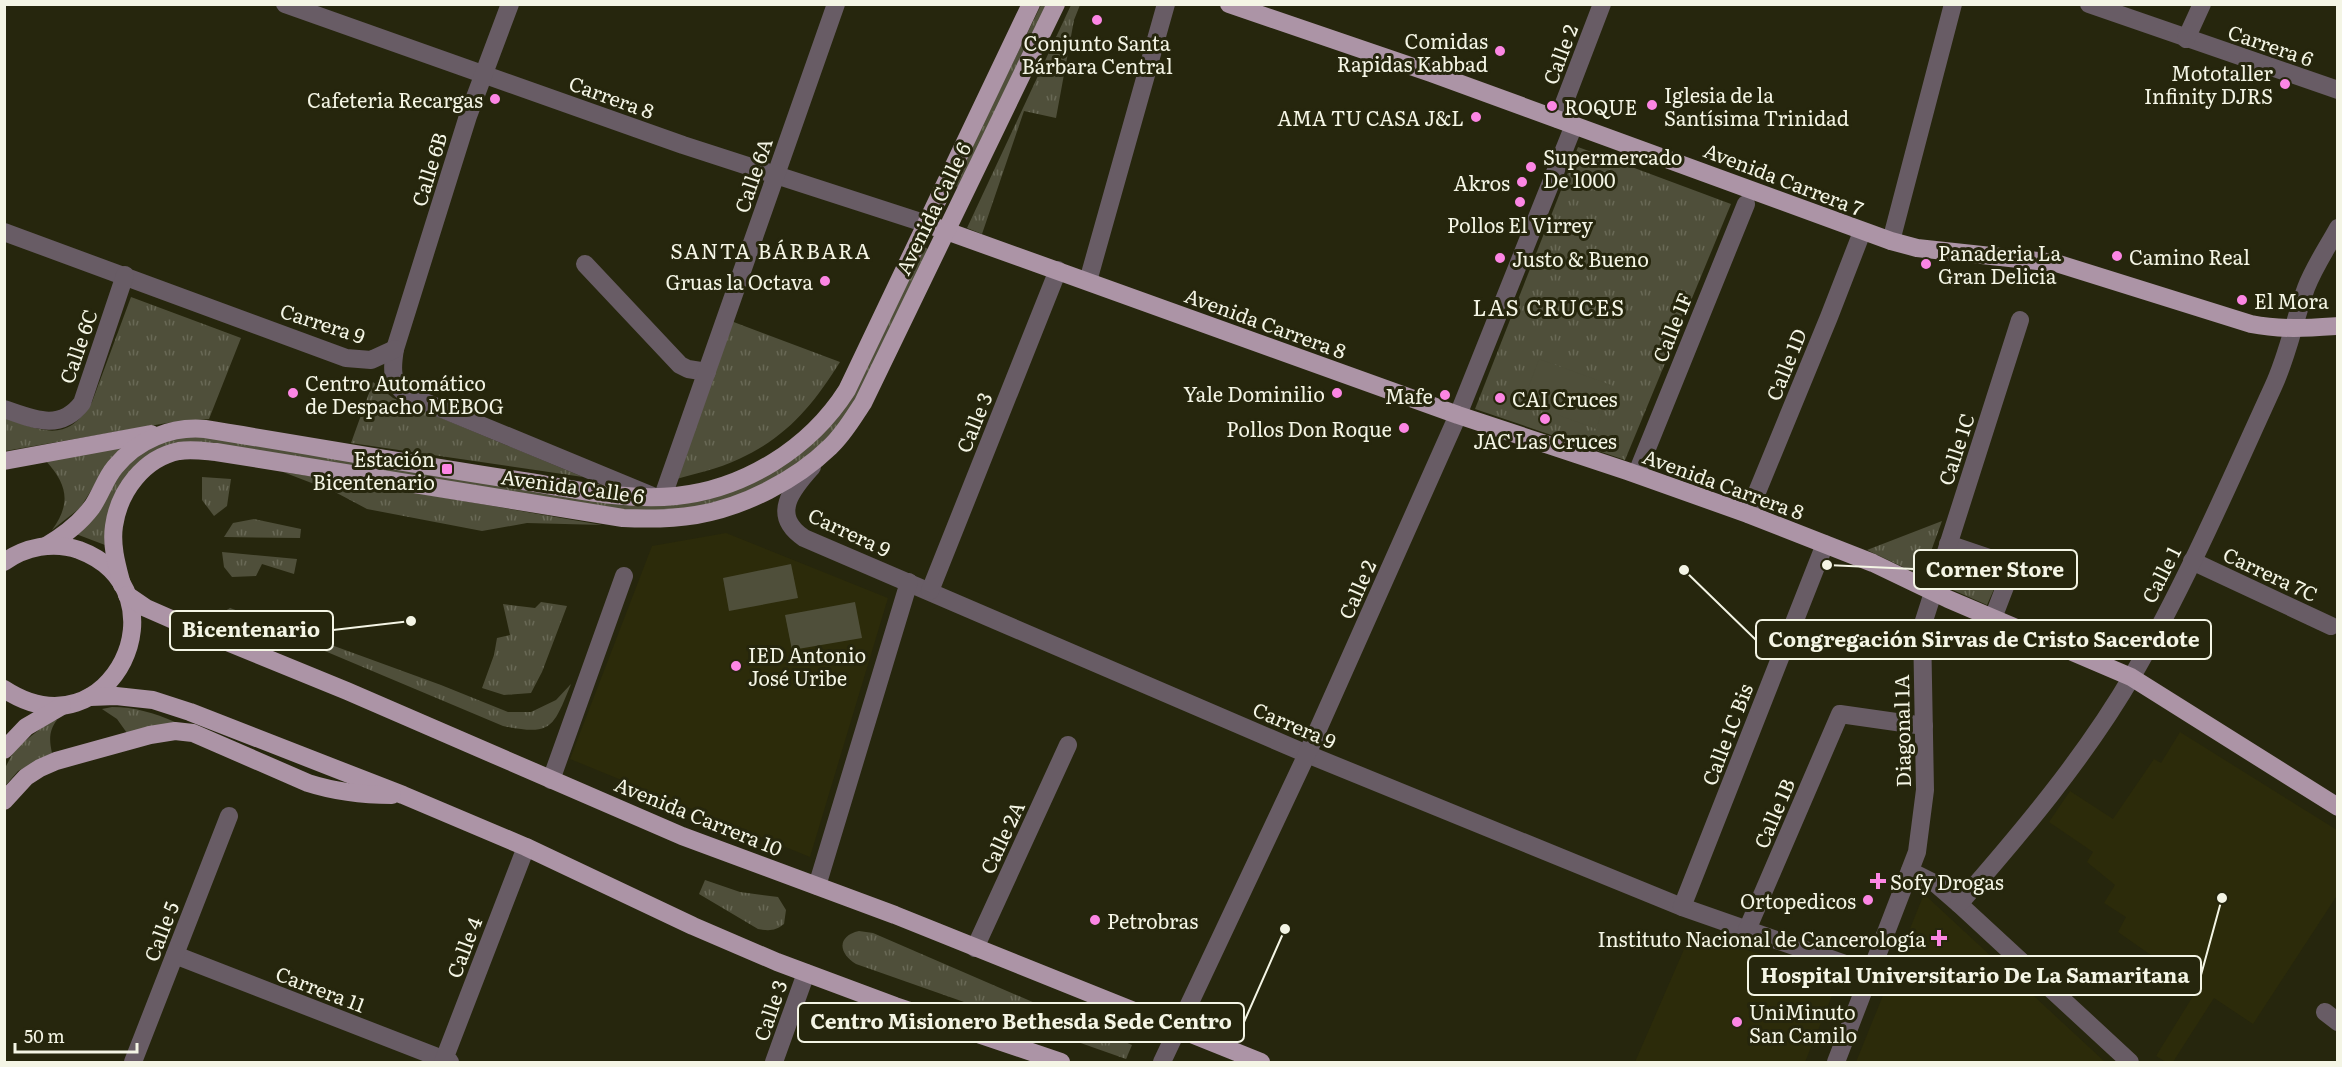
<svg xmlns="http://www.w3.org/2000/svg" width="2342" height="1067" viewBox="0 0 2342 1067" font-family="Literata,serif">
<style>
.built{fill:#2c2b0a}
.grass{fill:url(#grass-tufts)}
.pitch{fill:#4f4f3a}
.lines{fill:none;stroke-linecap:round;stroke-linejoin:round}
.minor{stroke:#685c65;stroke-width:18}
.major{stroke:#ac94a6;stroke-width:18}
.poi-dot{fill:#fc86e4;stroke:#26260d;stroke-width:2}
.labels{text-anchor:middle;dominant-baseline:central;stroke-width:6;stroke-linejoin:round;paint-order:stroke}
.poi-label{font-size:20px;fill:#f4f5e5;stroke:#26260d;text-anchor:start}
.street-label{font-size:20px;fill:#f4f5e5;stroke:#26260d}
.neighbourhood-label{font-size:21px;letter-spacing:1.5px;fill:#f4f5e5;stroke:#26260d}
.quarter-label{font-size:22px;letter-spacing:1.5px;fill:#f4f5e5;stroke:#26260d}
.leader{fill:none;stroke:#f4f5e5;stroke-width:2}
.callout-dot{fill:#f4f5e5;stroke:#26260d;stroke-width:2}
.callout{fill:#26260d;stroke:#f4f5e5;stroke-width:2}
.callout-label{font-size:21px;text-anchor:middle;font-weight:bold;fill:#f4f5e5}
</style>
<defs>
<pattern id="grass-tufts" width="24" height="20" patternUnits="userSpaceOnUse" patternTransform="scale(1.5)"><rect width="24" height="20" fill="#4f4f3a"/><path d="M3 7l-1-3M5 7V3M7 7l1-3M15 17l-1-3M17 17v-4M19 17l1-3" fill="none" stroke="#696956"/></pattern>
</defs>
<rect width="100%" height="100%" fill="#26260d"/>
<g class="built">
<polygon points="726,533 888,598 810,857 570,759 652,546"/>
<polygon points="2180,732 2337,830 2338,894 2253,1024 2214,998 2173,1062 2166,1062 2156,1056 2198,988 2118,932 2126,917 2104,903 2115,885 2087,862 2093,852 2049,822 2070,791 2113,819 2154,759 2161,763"/>
<polygon points="1924,894 2105,1062 1856,1062"/>
<polygon points="1692,931 1838,981 1805,1062 1635,1062"/>
</g>
<g class="grass">
<polygon points="1041,5 1047,5 958,187 953,185"/>
<polygon points="1071,5 1080,5 1074,20 1056,118 1024,111 982,234 967,228"/>
<polygon points="1578,147 1731,204 1625,460 1475,409"/>
<path d="M924,247L930,250C903,306 874,380 836,428C799,475 718,512 659,513C647,513 634,511 623,510L218,444L135,467L121,482L112,502L105,545L76,534C100,501 124,450 168,440C185,436 202,437 219,438L622,503L659,506L694,502L735,489L798,453Z"/>
<path d="M131,297L241,338L209,419L167,423L5,451V418C43,431 67,444 92,402Z"/>
<path d="M731,321L840,362C813,405 787,437 739,459C718,469 694,474 673,480Z"/>
<polygon points="373,382 393,398 583,477 351,443"/>
<path d="M121,448L113,456L80,508L52,530C71,504 68,485 46,461Z"/>
<polygon points="283,472 400,490 602,525 527,523 482,531 367,509 335,492"/>
<polygon points="202,477 231,479 227,506 214,516 202,500"/>
<polygon points="254,519 301,529 300,538 224,537 233,523"/>
<polygon points="1942,521 1922,576 1867,550"/>
<polygon points="222,552 297,559 294,574 262,564 256,576 232,577 224,567"/>
<polygon points="1956,556 2002,571 1987,605 1946,587"/>
<polygon points="541,602 567,606 542,672 531,693 504,695 482,688 494,655 497,638 510,635 503,604 535,608"/>
<path d="M230,608L441,685L508,712H531L556,700L571,684C553,728 552,736 503,726L227,610Z"/>
<path d="M112,707C135,707 154,713 175,722L127,733L117,719L102,709Z"/>
<path d="M57,720C49,730 49,740 52,753L18,771L5,786V768L15,749L50,721Z"/>
<path d="M705,880L740,892L778,897L786,910L784,924C775,931 769,931 758,929L699,894Z"/>
<path d="M859,931L873,933L1132,1045L1126,1059L856,964C838,953 837,936 859,931Z"/>
</g>
<g class="pitch">
<polygon points="1539,359 1611,385 1596,429 1523,402"/>
<polygon points="791,564 798,598 729,611 723,578"/>
<polygon points="855,602 862,638 792,650 785,615"/>
</g>
<g class="lines">
<g class="minor">
<polyline points="285,4 683,145 927,224"/>
<path d="M510,4L468,116L395,349C392,367 390,384 408,395L655,497"/>
<polyline points="2089,4 2338,90"/>
<polyline points="2186,39 2202,4"/>
<polyline points="1558,119 1602,4"/>
<polyline points="4,232 346,358 371,360 395,349"/>
<polyline points="1891,241 1953,4"/>
<polyline points="585,264 680,365 688,369 707,372"/>
<polyline points="1088,281 1166,4"/>
<path d="M4,409C33,419 60,432 82,403L125,275"/>
<path d="M812,467C792,489 770,515 804,538L1307,754L1682,907L1871,973"/>
<polyline points="1639,468 1746,204"/>
<polyline points="663,496 836,4"/>
<polyline points="1748,514 1829,317 1862,232"/>
<polyline points="1948,544 2013,566 1993,618"/>
<polyline points="2192,561 2331,626"/>
<polyline points="930,591 1058,270"/>
<polyline points="551,780 624,576"/>
<polyline points="1910,871 1936,884 1959,904 2130,1062"/>
<polyline points="817,886 909,582"/>
<path d="M1959,904C2022,832 2086,756 2134,673C2187,581 2229,483 2273,387C2288,355 2294,321 2306,288C2314,267 2327,248 2338,228"/>
<polyline points="1682,907 1825,544"/>
<polyline points="1747,930 1840,714 1924,726"/>
<polyline points="975,948 1068,745"/>
<polyline points="175,955 450,1062"/>
<polyline points="2325,1012 2338,1022"/>
<polyline points="133,1062 229,816"/>
<polyline points="443,1062 526,847"/>
<polyline points="774,1062 806,973"/>
<polyline points="1162,1062 1307,754 1458,415 1574,125"/>
<polyline points="1836,1062 1917,852 1925,790 1922,627 2020,320"/>
</g>
<g class="major">
<path d="M1229,4L1431,73L1891,241L1917,248L2056,263L2251,324C2281,330 2308,328 2338,326"/>
<polyline points="927,224 1458,415 1627,471 1748,514 1873,563 1948,599 2131,677 2338,807"/>
<polyline points="4,461 151,434"/>
<path d="M46,546C63,536 80,523 92,507C101,494 105,479 115,467C137,440 171,426 205,429C311,446 417,465 523,481C573,489 625,501 676,496C745,489 810,448 847,390L1031,4"/>
<path d="M4,562C25,547 53,541 79,550C189,591 111,759 4,689"/>
<path d="M122,585C117,566 111,546 114,526C119,491 144,458 179,451C192,449 204,451 216,452L623,518C647,519 672,519 696,515C744,507 796,480 830,447C844,434 853,418 863,403L1056,4"/>
<polyline points="127,595 146,608 178,622 347,691 682,836 895,915 1261,1062"/>
<polyline points="90,697 116,696 153,700 190,712 403,795 526,847 693,926 777,962 895,1006 1061,1062"/>
<polyline points="4,750 26,727 62,706"/>
<path d="M4,801L26,777L40,768L56,761L150,735L175,731L193,733L308,783C336,792 363,795 392,795"/>
</g>
</g>
<g class="poi-dot">
<circle cx="1097" cy="20" r="6"/>
<circle cx="1500" cy="51" r="6"/>
<circle cx="2285" cy="84" r="6"/>
<circle cx="495" cy="99" r="6"/>
<circle cx="1652" cy="105" r="6"/>
<circle cx="1552" cy="106" r="6"/>
<circle cx="1476" cy="117" r="6"/>
<circle cx="1531" cy="167" r="6"/>
<circle cx="1522" cy="182" r="6"/>
<circle cx="1520" cy="202" r="6"/>
<circle cx="2117" cy="256" r="6"/>
<circle cx="1500" cy="258" r="6"/>
<circle cx="1926" cy="264" r="6"/>
<circle cx="825" cy="281" r="6"/>
<circle cx="2242" cy="300" r="6"/>
<circle cx="293" cy="393" r="6"/>
<circle cx="1337" cy="393" r="6"/>
<circle cx="1445" cy="395" r="6"/>
<circle cx="1500" cy="398" r="6"/>
<circle cx="1545" cy="419" r="6"/>
<circle cx="1404" cy="428" r="6"/>
<rect x="441" y="463" width="12" height="12" rx="3"/>
<circle cx="736" cy="666" r="6"/>
<path d="M1875 872h6v6h6v6h-6v6h-6v-6h-6v-6h6z"/>
<circle cx="1868" cy="900" r="6"/>
<circle cx="1095" cy="920" r="6"/>
<path d="M1936 929h6v6h6v6h-6v6h-6v-6h-6v-6h6z"/>
<circle cx="1737" cy="1022" r="6"/>
</g>
<g class="labels">
<g class="poi-label">
<text x="1488" y="40" text-anchor="end">Comidas<tspan x="1488" dy="23">Rapidas Kabbad</tspan></text>
<text x="1097" y="42" text-anchor="middle">Conjunto Santa<tspan x="1097" dy="23">Bárbara Central</tspan></text>
<text x="2273" y="72" text-anchor="end">Mototaller<tspan x="2273" dy="23">Infinity DJRS</tspan></text>
<text x="1664" y="94">Iglesia de la<tspan x="1664" dy="23">Santísima Trinidad</tspan></text>
<text x="483" y="99" text-anchor="end">Cafeteria Recargas</text>
<text x="1564" y="106">ROQUE</text>
<text x="1464" y="117" text-anchor="end">AMA TU CASA J&amp;L</text>
<text x="1543" y="156">Supermercado<tspan x="1543" dy="23">De 1000</tspan></text>
<text x="1510" y="182" text-anchor="end">Akros</text>
<text x="1520" y="224" text-anchor="middle">Pollos El Virrey</text>
<text x="1938" y="252">Panaderia La<tspan x="1938" dy="23">Gran Delicia</tspan></text>
<text x="2129" y="256">Camino Real</text>
<text x="1512" y="258">Justo &amp; Bueno</text>
<text x="813" y="281" text-anchor="end">Gruas la Octava</text>
<text x="2254" y="300">El Mora</text>
<text x="305" y="382">Centro Automático<tspan x="305" dy="23">de Despacho MEBOG</tspan></text>
<text x="1325" y="393" text-anchor="end">Yale Dominilio</text>
<text x="1433" y="395" text-anchor="end">Mafe</text>
<text x="1512" y="398">CAI Cruces</text>
<text x="1392" y="428" text-anchor="end">Pollos Don Roque</text>
<text x="1545" y="440" text-anchor="middle">JAC Las Cruces</text>
<text x="435" y="458" text-anchor="end">Estación<tspan x="435" dy="23">Bicentenario</tspan></text>
<text x="748" y="654">IED Antonio<tspan x="748" dy="23">José Uribe</tspan></text>
<text x="1890" y="881">Sofy Drogas</text>
<text x="1856" y="900" text-anchor="end">Ortopedicos</text>
<text x="1107" y="920">Petrobras</text>
<text x="1926" y="938" text-anchor="end">Instituto Nacional de Cancerología</text>
<text x="1749" y="1011">UniMinuto<tspan x="1749" dy="23">San Camilo</tspan></text>
</g>
<g class="street-label">
<text transform="translate(2271 44) rotate(19)">Carrera 6</text>
<text transform="translate(1559 54) rotate(-69)">Calle 2</text>
<text transform="translate(612 96) rotate(20)">Carrera 8</text>
<text transform="translate(428 169) rotate(-73)">Calle 6B</text>
<text transform="translate(752 175) rotate(-71)">Calle 6A</text>
<text transform="translate(1784 178) rotate(21)">Avenida Carrera 7</text>
<text transform="translate(932 208) rotate(-64)">Avenida Calle 6</text>
<text transform="translate(323 322) rotate(18)">Carrera 9</text>
<text transform="translate(1266 322) rotate(20)">Avenida Carrera 8</text>
<text transform="translate(1671 327) rotate(-68)">Calle 1F</text>
<text transform="translate(77 346) rotate(-71)">Calle 6C</text>
<text transform="translate(1785 364) rotate(-68)">Calle 1D</text>
<text transform="translate(973 422) rotate(-68)">Calle 3</text>
<text transform="translate(1955 449) rotate(-72)">Calle 1C</text>
<text transform="translate(1724 483) rotate(20)">Avenida Carrera 8</text>
<text transform="translate(573 485) rotate(8)">Avenida Calle 6</text>
<text transform="translate(850 531) rotate(25)">Carrera 9</text>
<text transform="translate(2271 573) rotate(25)">Carrera 7C</text>
<text transform="translate(2160 574) rotate(-63)">Calle 1</text>
<text transform="translate(1356 589) rotate(-66)">Calle 2</text>
<text transform="translate(1295 724) rotate(23)">Carrera 9</text>
<text transform="translate(1901 731) rotate(-91)">Diagonal 1A</text>
<text transform="translate(1726 734) rotate(-69)">Calle 1C Bis</text>
<text transform="translate(1773 813) rotate(-67)">Calle 1B</text>
<text transform="translate(699 815) rotate(22)">Avenida Carrera 10</text>
<text transform="translate(1001 837) rotate(-65)">Calle 2A</text>
<text transform="translate(160 931) rotate(-69)">Calle 5</text>
<text transform="translate(463 947) rotate(-69)">Calle 4</text>
<text transform="translate(321 988) rotate(21)">Carrera 11</text>
<text transform="translate(769 1010) rotate(-71)">Calle 3</text>
</g>
<g class="neighbourhood-label">
<text x="771" y="249">SANTA BÁRBARA</text>
</g>
<g class="quarter-label">
<text x="1549" y="306">LAS CRUCES</text>
</g>
</g>
<path class="leader" d="M1827 565L1914 569M411 621L333 630M1684 570L1756 640M2222 898L2201 975M1285 929L1244 1022"/>
<g class="callout-dot">
<circle cx="1827" cy="565" r="6"/>
<circle cx="411" cy="621" r="6"/>
<circle cx="1684" cy="570" r="6"/>
<circle cx="2222" cy="898" r="6"/>
<circle cx="1285" cy="929" r="6"/>
</g>
<g class="callout">
<rect x="1914" y="550" width="163" height="39" rx="6"/>
<rect x="170" y="611" width="163" height="39" rx="6"/>
<rect x="1756" y="620" width="455" height="39" rx="6"/>
<rect x="1748" y="956" width="453" height="39" rx="6"/>
<rect x="798" y="1003" width="446" height="39" rx="6"/>
</g>
<g class="callout-label">
<text x="1995" y="577">Corner Store</text>
<text x="251" y="637">Bicentenario</text>
<text x="1984" y="647">Congregación Sirvas de Cristo Sacerdote</text>
<text x="1975" y="983">Hospital Universitario De La Samaritana</text>
<text x="1021" y="1029">Centro Misionero Bethesda Sede Centro</text>
</g>
<rect width="2342" height="1067" fill="none" stroke="#f4f5e5" stroke-width="12"/>
<path d="M15 1043v9h122v-9" fill="none" stroke="#f4f5e5" stroke-width="3"/>
<text x="24" y="1043" font-size="18" fill="#f4f5e5" stroke="#26260d" stroke-width="4.5" paint-order="stroke">50 m</text>
</svg>
